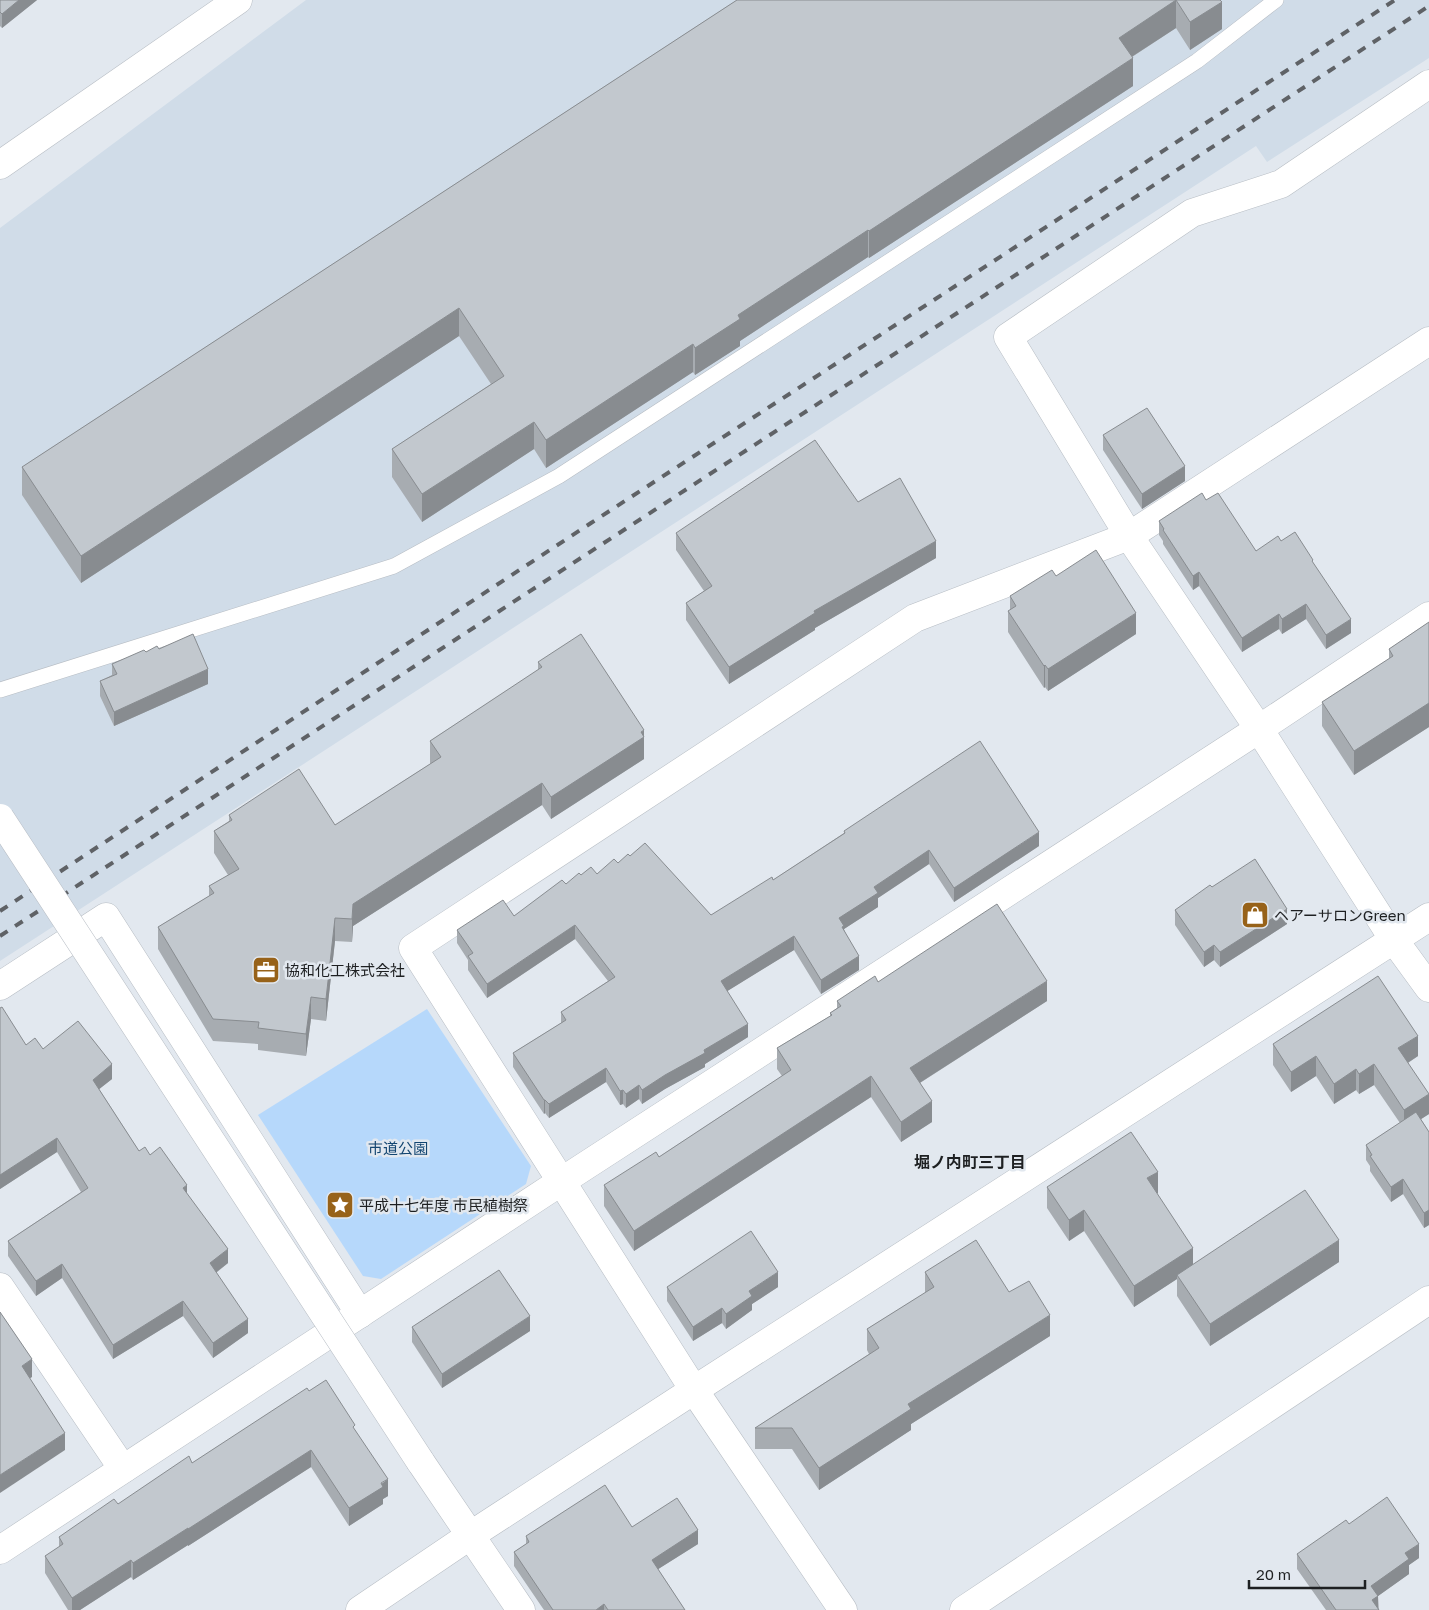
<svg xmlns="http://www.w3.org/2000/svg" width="1429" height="1610" viewBox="0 0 1429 1610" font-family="'Golos Text','Noto Sans JP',sans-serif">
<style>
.built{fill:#d0dce8}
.green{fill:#b6d8fb}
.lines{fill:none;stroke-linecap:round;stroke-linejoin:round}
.service-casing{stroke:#b7bdc4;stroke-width:16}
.minor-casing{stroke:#b7bdc4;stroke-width:29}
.tertiary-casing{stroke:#b7bdc4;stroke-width:29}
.service{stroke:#fff;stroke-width:15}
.minor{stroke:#fff;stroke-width:28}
.tertiary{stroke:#fff;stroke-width:28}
.rail{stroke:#5f6266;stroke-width:4;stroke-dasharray:9 9;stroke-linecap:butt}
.tertiary-bridge-casing{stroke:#b7bdc4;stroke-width:29;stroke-linecap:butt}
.tertiary-bridge{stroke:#fff;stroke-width:28}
.wall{fill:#a7acb1}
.shaded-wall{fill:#888c90}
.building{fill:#c2c8ce;stroke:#888c90}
.labels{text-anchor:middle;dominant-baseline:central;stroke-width:5;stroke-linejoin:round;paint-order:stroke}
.poi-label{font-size:15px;fill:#1e2022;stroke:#e2e8ef;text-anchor:start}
.park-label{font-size:15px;fill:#144671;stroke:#e2e8ef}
.neighbourhood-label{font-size:16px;font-weight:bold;fill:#1e2022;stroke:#e2e8ef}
</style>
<rect width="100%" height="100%" fill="#e2e8ef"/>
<polygon class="built" points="306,0 1429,0 1429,58 1267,162 1256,146 0,961 0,228"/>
<polygon class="green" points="427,1009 531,1166 526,1184 381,1279 363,1276 258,1115"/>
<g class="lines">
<g class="service-casing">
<polyline id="service" points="0,690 394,566 559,476 1197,61 1276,0"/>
</g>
<g class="minor-casing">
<g id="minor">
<polyline points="1429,84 1281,184 1192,213 1008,337 1129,536 1259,729 1394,940 1429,988"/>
<polyline points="0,165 238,0"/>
<polyline points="0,986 106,917 360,1314"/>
<polyline points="0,1287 123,1469"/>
<polyline points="0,1550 562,1181 1259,729 1429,616"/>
<polyline points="843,1610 694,1390 413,948 915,618 1129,536 1429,341"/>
<polyline points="964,1610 1429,1300"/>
</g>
</g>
<g class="tertiary-casing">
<g id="tertiary">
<polyline points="420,1461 521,1610"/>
<polyline points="360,1610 471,1535 694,1390 1429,917"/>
</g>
</g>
<use href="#service" class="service"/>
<use href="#minor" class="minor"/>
<use href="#tertiary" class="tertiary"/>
<g class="rail">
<polyline points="0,911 591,523 1395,0"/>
<polyline points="0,936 1429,6"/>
</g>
<g class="tertiary-bridge-casing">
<polyline id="tertiary-bridge" points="0,818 420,1461"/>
</g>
<use href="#tertiary-bridge" class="tertiary-bridge"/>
</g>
<g class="wall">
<polygon points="0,0 37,0 2,28 0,26"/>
<polygon points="737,0 1220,0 1222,29 1190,50 1176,28 1132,57 1133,86 869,258 868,257 740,341 740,346 695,375 693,372 546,468 534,449 422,522 392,477 392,449 491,384 459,336 81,583 22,495 22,467"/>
<polygon points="1103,435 1185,481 1142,509 1103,450"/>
<polygon points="1206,500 1256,551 1281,541 1313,563 1351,633 1326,649 1306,619 1282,634 1279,629 1242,652 1199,586 1193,590 1163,544 1163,541 1159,535 1159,521"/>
<polygon points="858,502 936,558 815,628 815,630 729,684 686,620 686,603 704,591 676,550 676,533"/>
<polygon points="1056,576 1136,634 1048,691 1045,687 1044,688 1008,632 1008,611 1010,610 1010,596"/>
<polygon points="1429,622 1429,727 1354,775 1322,726 1322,702 1389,659 1389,649"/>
<polygon points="159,649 208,684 114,726 100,696 100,681 112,675 112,664 146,652"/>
<polygon points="538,662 644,759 551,819 542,805 353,926 352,942 335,941 326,1021 311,1019 306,1056 258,1050 258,1044 213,1041 158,949 158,927 209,896 209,886 228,875 214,853 214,831 229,821 229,815 335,825 430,764 430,741 538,670"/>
<polygon points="844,831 1039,846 954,902 929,864 878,898 878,907 844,929 859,970 821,994 794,950 727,991 748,1037 705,1064 705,1067 665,1089 642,1104 639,1099 626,1108 623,1104 620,1105 606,1082 549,1118 545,1113 544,1114 513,1067 513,1053 561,1023 561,1012 608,981 575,939 487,998 468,970 468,960 457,943 457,930 514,916 566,884 581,875 597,874 630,856 711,915 773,880 844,833"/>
<polygon points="1212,887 1287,924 1220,967 1214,960 1204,967 1175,925 1175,910"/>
<polygon points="878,982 1047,1001 920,1083 932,1122 901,1142 871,1097 634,1251 604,1206 604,1185 659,1157 782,1076 777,1069 777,1048 830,1016 830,1013 837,1008 837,1001"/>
<polygon points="0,1008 26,1045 43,1049 112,1079 99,1089 139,1151 150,1155 187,1194 228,1263 216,1273 248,1333 213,1358 183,1316 113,1359 62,1278 36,1296 8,1256 8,1241 81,1192 57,1152 0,1189"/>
<polygon points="1273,1044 1418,1056 1408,1063 1429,1114 1421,1119 1429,1132 1429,1225 1424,1228 1403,1194 1391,1202 1370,1171 1370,1166 1366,1160 1366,1145 1400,1123 1374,1085 1359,1094 1356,1090 1334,1104 1316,1076 1291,1092 1273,1065"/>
<polygon points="1047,1187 1158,1193 1157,1193 1193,1264 1339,1262 1210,1346 1177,1296 1177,1279 1134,1307 1084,1231 1069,1241 1047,1208"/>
<polygon points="925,1272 1009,1292 1050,1336 911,1424 911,1430 819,1490 792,1449 755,1449 755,1428 869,1354 867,1350 867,1329 925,1293"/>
<polygon points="667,1287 778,1287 752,1304 752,1310 726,1329 722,1323 693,1341 667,1301"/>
<polygon points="412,1327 530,1331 442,1388 412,1342"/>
<polygon points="309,1391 355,1430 388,1496 383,1499 383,1504 349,1526 311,1467 188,1546 188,1545 133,1580 131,1577 80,1610 68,1610 45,1573 45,1556 59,1547 59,1537 192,1463"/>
<polygon points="1349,1524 1419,1558 1409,1565 1409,1574 1378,1596 1379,1610 1326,1610 1297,1569 1297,1554"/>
<polygon points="632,1527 698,1544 658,1569 685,1610 544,1610 514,1566 514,1552 526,1544 526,1536"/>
</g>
<g class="shaded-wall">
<polygon points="19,0 37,0 2,28 2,14"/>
<polygon points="1176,0 1176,28 1119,65 1119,38"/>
<polygon points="1222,2 1222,29 1190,50 1190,22"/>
<polygon points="1133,58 1133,86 869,258 869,231"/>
<polygon points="868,230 868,257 740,341 740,346 695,375 695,348 738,315"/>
<polygon points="459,308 459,336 81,583 81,556"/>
<polygon points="693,344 693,372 546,468 546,440"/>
<polygon points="534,422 534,449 422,522 422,494"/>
<polygon points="1185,466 1185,481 1142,509 1142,494"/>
<polygon points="936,541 936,558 815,628 815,630 729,684 729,667 814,611"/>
<polygon points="1199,572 1199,586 1193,590 1193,576"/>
<polygon points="1306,604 1306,619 1282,634 1282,619"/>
<polygon points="1136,613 1136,634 1048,691 1048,669"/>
<polygon points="1279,614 1279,629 1242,652 1242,638"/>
<polygon points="1351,619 1351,633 1326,649 1326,635"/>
<polygon points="1045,665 1045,687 1044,688 1044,666"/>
<polygon points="208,669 208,684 114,726 114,712"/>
<polygon points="1429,703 1429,727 1354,775 1354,751"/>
<polygon points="644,730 644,759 551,819 551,797"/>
<polygon points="542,783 542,805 353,926 352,942 352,919 353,904"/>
<polygon points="1039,832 1039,846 954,902 954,888"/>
<polygon points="929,850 929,864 878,898 878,907 844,929 844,940 839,918 874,887"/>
<polygon points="1287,909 1287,924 1220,967 1220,952"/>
<polygon points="335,918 335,941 326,1021 326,999"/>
<polygon points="575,925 575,939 487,998 487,984"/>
<polygon points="794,936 794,950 721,995 721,981"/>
<polygon points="1214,945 1214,960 1204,967 1204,952"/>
<polygon points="859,956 859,970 821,994 821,980"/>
<polygon points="1047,981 1047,1001 910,1089 910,1068"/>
<polygon points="311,997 311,1019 306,1056 306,1034"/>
<polygon points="748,1024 748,1037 705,1064 705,1067 665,1089 642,1104 642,1090 704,1050"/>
<polygon points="1418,1036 1418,1056 1398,1069 1398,1048"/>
<polygon points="1316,1056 1316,1076 1291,1092 1291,1072"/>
<polygon points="112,1064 112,1079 93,1094 93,1080"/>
<polygon points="1374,1064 1374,1085 1359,1094 1359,1074"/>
<polygon points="606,1068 606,1082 549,1118 549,1104"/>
<polygon points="1356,1069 1356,1090 1334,1104 1334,1084"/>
<polygon points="871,1076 871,1097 634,1251 634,1231"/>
<polygon points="639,1085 639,1099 626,1108 626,1094"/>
<polygon points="623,1090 623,1104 620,1105 620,1091"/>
<polygon points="1429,1094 1429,1114 1404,1130 1404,1110"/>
<polygon points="544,1100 545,1100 545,1113 544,1114"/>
<polygon points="932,1101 932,1122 901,1142 901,1122"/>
<polygon points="57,1138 57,1152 0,1189 0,1175"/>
<polygon points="1158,1172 1158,1193 1147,1199 1147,1178"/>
<polygon points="1403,1179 1403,1194 1391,1202 1391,1187"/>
<polygon points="187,1185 187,1199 183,1188"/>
<polygon points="1084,1210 1084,1231 1069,1241 1069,1220"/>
<polygon points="1429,1210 1429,1225 1424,1228 1424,1213"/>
<polygon points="1339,1240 1339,1262 1210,1346 1210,1324"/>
<polygon points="1193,1248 1193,1269 1177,1275 1177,1279 1134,1307 1134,1286"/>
<polygon points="228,1249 228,1263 210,1277 210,1263"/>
<polygon points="62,1264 62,1278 36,1296 36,1281"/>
<polygon points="778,1272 778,1287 752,1304 752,1310 726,1329 726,1314 749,1291"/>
<polygon points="183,1301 183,1316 113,1359 113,1345"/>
<polygon points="722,1308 722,1323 693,1341 693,1327"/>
<polygon points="1050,1315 1050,1336 911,1424 911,1430 819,1490 819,1468 908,1404"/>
<polygon points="530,1316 530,1331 442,1388 442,1374"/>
<polygon points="248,1319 248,1333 213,1358 213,1343"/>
<polygon points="32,1359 32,1377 22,1384 22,1366"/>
<polygon points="65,1433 65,1450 0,1493 0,1475"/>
<polygon points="311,1450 311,1467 188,1546 188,1529"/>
<polygon points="388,1479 388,1496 383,1499 383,1504 349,1526 349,1508"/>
<polygon points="188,1528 188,1545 133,1580 133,1563"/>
<polygon points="698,1530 698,1544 652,1573 652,1560"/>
<polygon points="1419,1544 1419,1558 1409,1565 1409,1574 1371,1601 1371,1586 1405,1553"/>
<polygon points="131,1560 131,1577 80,1610 72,1610 72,1598"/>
<polygon points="1378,1596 1378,1610 1372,1600"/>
<polygon points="604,1604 604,1610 596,1610"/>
</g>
<g class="building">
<polygon points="0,0 19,0 2,14 0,12"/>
<polygon points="737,0 1220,0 1222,2 1190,22 1176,0 1119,38 1133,58 869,231 868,230 738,315 740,319 695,348 693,344 546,440 534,422 422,494 392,449 504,376 459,308 81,556 22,467"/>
<polygon points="1147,408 1185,466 1142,494 1103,435"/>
<polygon points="815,440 858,502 900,478 936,541 814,611 815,613 729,667 686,603 712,586 676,533"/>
<polygon points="1202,493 1206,500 1218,493 1256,551 1278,536 1281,541 1295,532 1313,560 1312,561 1351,619 1326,635 1306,604 1282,619 1279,614 1242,638 1199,572 1193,576 1163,530 1164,529 1159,521"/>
<polygon points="1096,550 1136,613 1048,669 1045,665 1044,666 1008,611 1016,606 1010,596 1052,570 1056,576"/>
<polygon points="1429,622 1429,703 1354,751 1322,702 1393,656 1389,649"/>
<polygon points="193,634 208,669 114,712 100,681 117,674 112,664 144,650 146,652 157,646 159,649"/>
<polygon points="581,634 644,730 641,732 644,737 551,797 542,783 353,904 352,919 335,918 326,999 311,997 306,1034 258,1028 259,1022 213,1019 158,927 214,893 209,886 239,869 214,831 232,820 229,815 299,769 335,825 441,757 430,741 542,667 538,662"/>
<polygon points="980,741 1039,832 954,888 929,850 874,887 878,893 839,918 844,926 842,927 859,956 821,980 794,936 721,981 748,1024 704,1050 705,1053 665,1075 642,1090 639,1085 626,1094 623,1090 620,1091 606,1068 549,1104 545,1100 544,1100 513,1053 566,1020 561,1012 615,977 575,925 487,984 468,956 473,953 457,930 503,900 514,916 562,880 566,884 579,873 581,875 591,867 597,874 614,859 618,863 628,854 630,856 645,843 711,915 772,877 773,880 845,833 844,831"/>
<polygon points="1255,859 1287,909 1220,952 1214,945 1204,952 1175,910 1210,885 1212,887"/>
<polygon points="997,904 1047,981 910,1068 932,1101 901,1122 871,1076 634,1231 604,1185 656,1152 659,1157 791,1070 777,1048 832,1015 830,1013 841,1006 837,1001 875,976 878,982"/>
<polygon points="1378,976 1418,1036 1398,1048 1429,1094 1404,1110 1374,1064 1359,1074 1356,1069 1334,1084 1316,1056 1291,1072 1273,1044"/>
<polygon points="2,1007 26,1045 35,1038 43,1049 78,1021 112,1064 93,1080 139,1151 145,1147 150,1155 160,1147 187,1185 183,1188 228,1249 210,1263 248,1319 213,1343 183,1301 113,1345 62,1264 36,1281 8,1241 88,1188 57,1138 0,1175 0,1008"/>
<polygon points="1416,1112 1429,1132 1429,1210 1424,1213 1403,1179 1391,1187 1370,1156 1372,1155 1366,1145"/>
<polygon points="1131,1132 1158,1172 1147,1178 1193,1248 1134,1286 1084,1210 1069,1220 1047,1187"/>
<polygon points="1305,1190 1339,1240 1210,1324 1177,1275"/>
<polygon points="751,1231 778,1272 749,1291 752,1296 726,1314 722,1308 693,1327 667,1287"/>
<polygon points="976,1240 1009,1292 1029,1281 1050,1315 908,1404 911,1409 819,1468 792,1428 755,1428 879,1348 867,1329 934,1287 925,1272"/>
<polygon points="499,1270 530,1316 442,1374 412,1327"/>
<polygon points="0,1312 32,1359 22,1366 65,1433 0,1475"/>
<polygon points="326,1380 355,1425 353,1427 388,1479 381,1483 383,1487 349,1508 311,1450 188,1529 188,1528 133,1563 131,1560 72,1598 45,1556 63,1544 59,1537 114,1499 118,1504 189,1456 192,1463 307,1388 309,1391"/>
<polygon points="605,1485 632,1527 677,1498 698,1530 652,1560 685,1610 608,1610 604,1604 596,1610 553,1610 514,1552 529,1542 526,1536"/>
<polygon points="1387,1497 1419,1544 1405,1553 1409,1559 1371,1586 1378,1596 1372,1600 1379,1610 1336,1610 1297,1554 1346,1520 1349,1524"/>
</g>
<defs>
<g id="shop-square" transform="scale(1.4375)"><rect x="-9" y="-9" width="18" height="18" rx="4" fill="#976219" stroke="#e2e8ef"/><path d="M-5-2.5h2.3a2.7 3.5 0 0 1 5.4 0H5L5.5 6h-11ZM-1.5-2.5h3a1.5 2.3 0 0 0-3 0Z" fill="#fff"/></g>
<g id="office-square" transform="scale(1.4375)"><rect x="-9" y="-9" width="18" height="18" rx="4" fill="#976219" stroke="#e2e8ef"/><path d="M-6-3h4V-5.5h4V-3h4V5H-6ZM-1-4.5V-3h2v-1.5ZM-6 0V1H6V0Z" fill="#fff"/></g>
<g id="sight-square" transform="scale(1.4375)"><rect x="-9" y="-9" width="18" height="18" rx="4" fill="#976219" stroke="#e2e8ef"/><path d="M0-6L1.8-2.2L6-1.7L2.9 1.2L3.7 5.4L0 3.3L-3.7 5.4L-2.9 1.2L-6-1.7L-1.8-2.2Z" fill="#fff"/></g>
</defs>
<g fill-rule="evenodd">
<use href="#shop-square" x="1255" y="915"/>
<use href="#office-square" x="266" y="970"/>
<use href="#sight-square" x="340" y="1205"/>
</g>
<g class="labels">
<g class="poi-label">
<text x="1274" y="915">ヘアーサロンGreen</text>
<text x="285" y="970">協和化工株式会社</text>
<text x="359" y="1205">平成十七年度 市民植樹祭</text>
</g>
<g class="park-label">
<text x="398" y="1148">市道公園</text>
</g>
<g class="neighbourhood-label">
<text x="970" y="1162">堀ノ内町三丁目</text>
</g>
</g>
<path d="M1249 1580v8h116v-8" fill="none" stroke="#1e2022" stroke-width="2.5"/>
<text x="1256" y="1580" font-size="15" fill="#1e2022" stroke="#e2e8ef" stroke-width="4" paint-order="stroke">20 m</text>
</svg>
